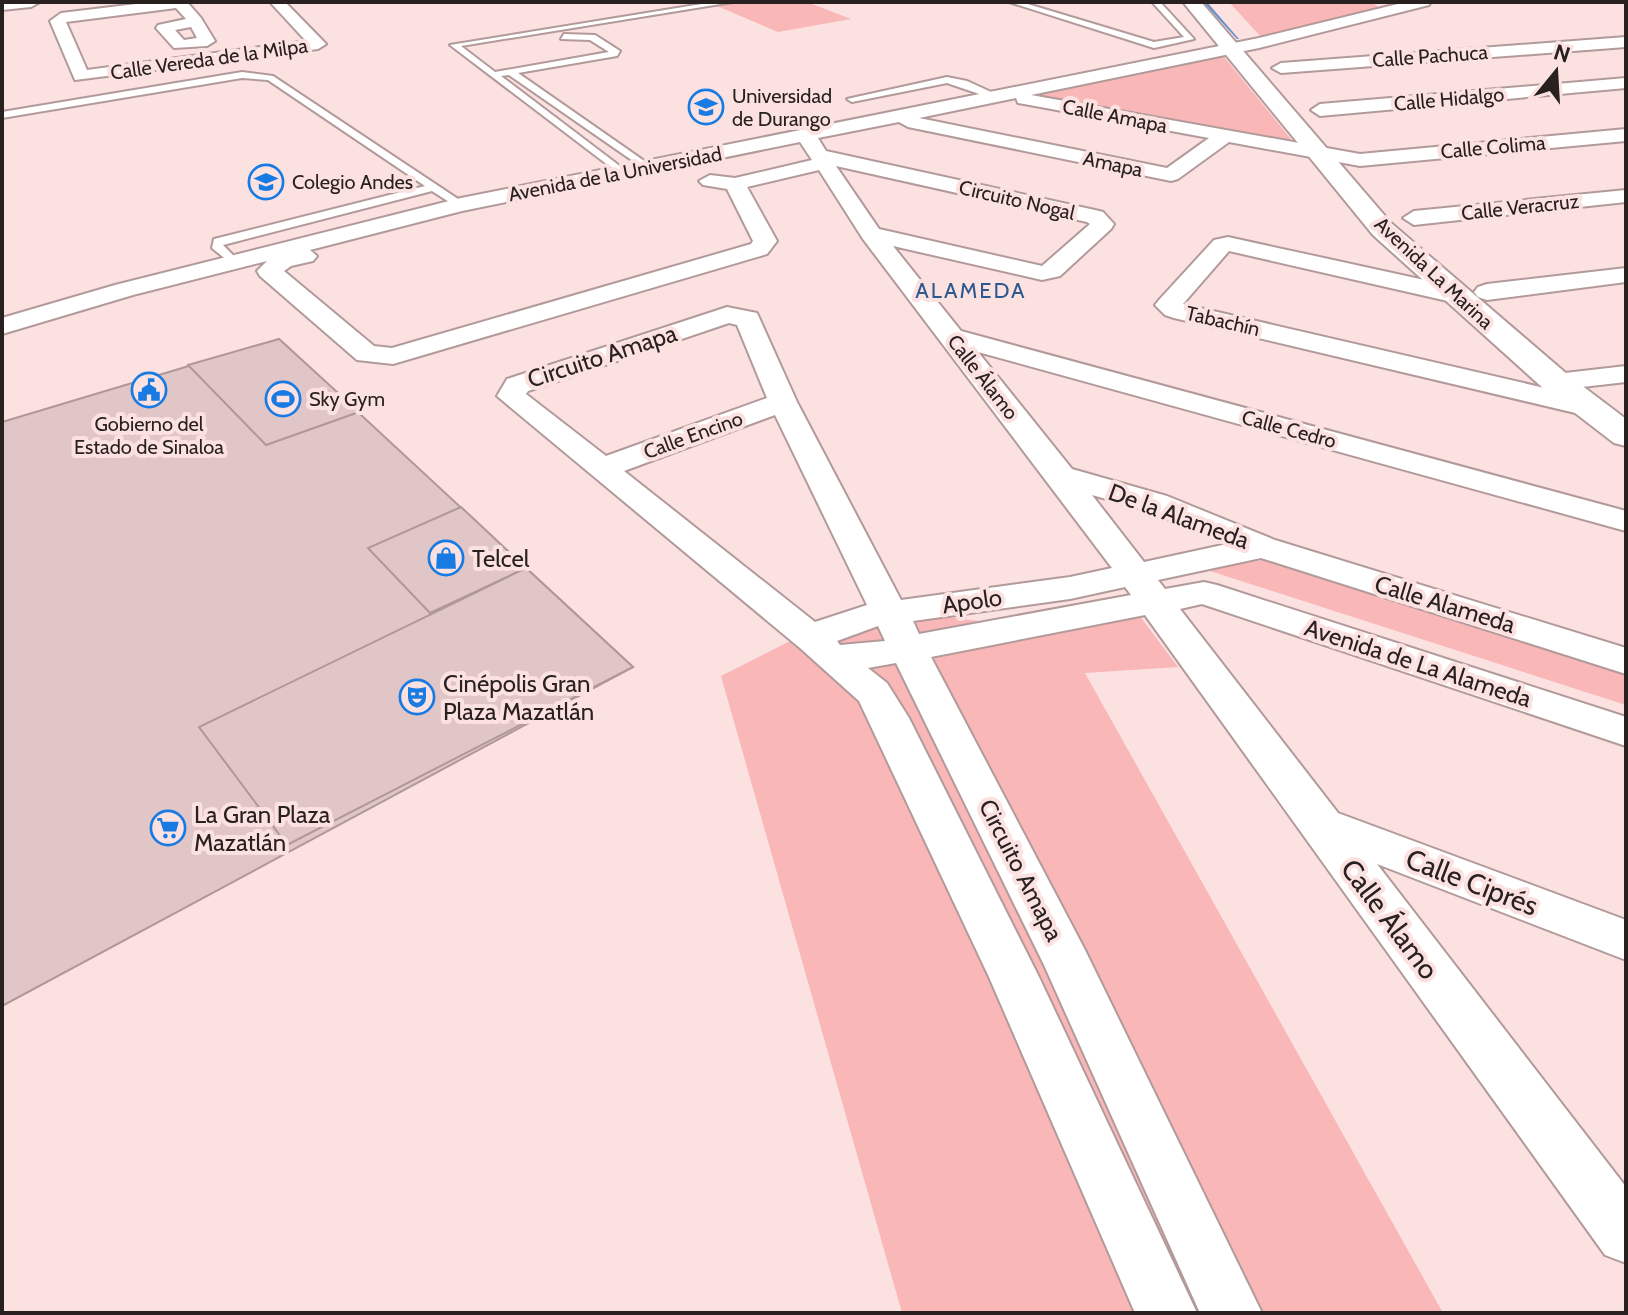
<svg xmlns="http://www.w3.org/2000/svg" width="1628" height="1315" viewBox="0 0 1628 1315" font-family="Cabin,sans-serif">
<style>
.green{fill:#f9b7b8}
.lines{fill:none;stroke-linecap:round;stroke-linejoin:round}
.stream{fill:#6794cd;fill-rule:evenodd}
.building{fill:#e0c6c6;stroke:#b19898;stroke-width:2}
.service-casing{stroke:#b39a9a;stroke-width:4}
.minor-casing{stroke:#b39a9a;stroke-width:4}
.secondary-casing{stroke:#b39a9a;stroke-width:4}
.primary-casing{stroke:#b39a9a;stroke-width:4}
.service{fill:#fff;fill-rule:evenodd}
.minor{fill:#fff;fill-rule:evenodd}
.secondary{fill:#fff;fill-rule:evenodd}
.primary{fill:#fff;fill-rule:evenodd}
.labels{text-anchor:middle;dominant-baseline:central;stroke-width:8;stroke-linejoin:round;paint-order:stroke}
.far-street-label{font-size:20px;fill:#292020;stroke:#fce1e1}
.far-poi-label{font-size:20px;fill:#292020;stroke:#fce1e1;text-anchor:start}
.far-neighbourhood-label{font-size:22px;letter-spacing:2px;fill:#2e598e;stroke:#fce1e1}
.street-label{font-size:24px;fill:#292020;stroke:#fce1e1}
.poi-label{font-size:24px;fill:#292020;stroke:#fce1e1;text-anchor:start}
.near-street-label{font-size:28px;fill:#292020;stroke:#fce1e1}
</style>
<rect width="100%" height="100%" fill="#fce1e1"/>
<g class="green">
<polygon points="741,2 807,2 851,19 778,32 717,6"/>
<polygon points="1229,2 1372,2 1382,10 1262,38"/>
<polygon points="1220,52 1295,144 1035,94"/>
<polygon points="1271,559 1626,669 1626,705 1204,569"/>
<polygon points="1136,611 1178,667 1085,673 1443,1313 902,1313 721,676 796,638 864,622 949,617 1007,625"/>
</g>
<g class="lines">
<polygon class="stream" points="1203,2 1207,2 1239,39 1237,39"/>
</g>
<g class="building">
<polygon points="279,339 633,667 2,1006 2,422"/>
<polygon points="279,339 359,412 266,445 188,365"/>
<polygon points="461,507 526,568 430,613 368,548"/>
<polygon points="526,568 633,667 287,845 199,727"/>
</g>
<g class="lines">
<g class="service-casing">
<g id="service">
<polygon points="714,2 733,2 461,46 495,72 609,52 590,40 561,39 564,34 595,35 620,51 617,56 518,73 650,165 650,169 646,170 509,75 501,76 625,170 626,172 621,175 450,45"/>
<polygon points="1009,2 1021,2 1154,42 1184,37 1152,2 1160,2 1194,39 1154,48"/>
<polygon points="242,72 273,76 467,205 457,207 432,191 223,245 240,262 234,266 212,248 214,239 425,186 268,80 242,78 2,118 2,112"/>
<polygon points="947,77 967,81 1002,97 994,99 947,83 852,102 847,99"/>
</g>
</g>
<g class="minor-casing">
<g id="minor">
<path d="M153,2H187L201,18L215,41L207,46L174,48L156,28L158,25L186,19L176,8L66,22L87,70L306,41L270,2H285L326,44L318,49L75,80L50,21L61,13ZM191,27L197,38L184,40L175,30Z"/>
<path d="M1406,2H1431L1429,5L1259,48L1031,95L1360,154L1626,129V141L1360,166L1229,142L1178,179L1171,181L908,127L899,122L818,138L826,151L1095,210L1103,212L1114,224L1111,229L1060,276L1042,280L893,246L961,331L1626,511V531L978,352L1072,469L1167,496L1275,540L1626,648V674L1261,558L1158,580L1165,589L1204,582L1217,585L1626,717V746L1202,604L1180,609L1338,813L1626,920V960L1377,864L1626,1187V1263L1605,1255L1145,615L931,657L1085,950L1262,1313H1200L1044,965L896,663L868,668L887,683L909,718L1039,977L1197,1313H1135L989,977L859,701L800,648L497,396L507,379L718,310L727,307L757,313L797,402L901,600L1070,577L1112,568L863,239L819,170L747,187L777,241L767,254L393,364L357,360L260,276L257,271L267,261L133,295L2,334V318L115,285L461,198L1259,38ZM1016,98L1018,103L1024,104L1209,138L1167,168L919,118ZM800,142L812,160L735,178L710,175L699,181L703,185L727,189L753,241L751,244L392,348L374,346L284,271L291,266L313,261L317,256L310,250L462,211ZM836,166L1087,222L1090,224L1042,266L879,229ZM729,323L737,325L767,398L606,456L526,394L528,391ZM775,415L867,605L815,622L624,471ZM1092,495L1145,510L1227,544L1144,562ZM1125,587L1131,595L919,634L913,621L1070,599ZM878,626L885,641L840,645L837,641Z"/>
<polygon points="1626,37 1626,47 1281,73 1272,68 1281,63"/>
<polygon points="1626,78 1626,88 1320,116 1311,110 1320,104"/>
<polygon points="1626,190 1626,202 1414,225 1403,218 1414,211"/>
<polygon points="1228,237 1452,286 1461,289 1465,294 1461,299 1452,302 1229,251 1183,304 1588,398 1598,401 1603,407 1598,413 1588,416 1174,318 1165,315 1155,305 1159,300 1214,240"/>
<polygon points="1626,268 1626,282 1487,300 1478,297 1474,292 1478,287 1487,284"/>
<polygon points="1626,366 1626,382 1556,390 1546,388 1542,382 1546,376 1556,374"/>
</g>
</g>
<g class="secondary-casing">
<polygon id="secondary" points="1183,2 1201,2 1391,223 1568,375 1626,419 1626,446 1614,443 1544,389 1373,235"/>
</g>
<g class="primary-casing">
<polygon id="primary" points="2,2 40,2 31,7 2,10"/>
</g>
<use href="#service" class="service"/>
<use href="#minor" class="minor"/>
<use href="#secondary" class="secondary"/>
<use href="#primary" class="primary"/>
</g>
<defs>
<g id="university-ring" transform="scale(1.8)"><circle r="9.5" fill="#fce1e1" stroke="#187be3" stroke-width="1.5"/><path d="M0-5L7-2L0 1L-7-2ZM-4 1L0 2.5L4 1V4Q0 6-4 4Z" fill="#187be3"/></g>
<g id="school-ring" transform="scale(1.8)"><circle r="9.5" fill="#fce1e1" stroke="#187be3" stroke-width="1.5"/><path d="M0-5L7-2L0 1L-7-2ZM-4 1L0 2.5L4 1V4Q0 6-4 4Z" fill="#187be3"/></g>
<g id="civic-ring" transform="scale(1.8)"><circle r="9.5" fill="#fce1e1" stroke="#187be3" stroke-width="1.5"/><path d="M-.6-6.5H3V-4.5H.6V-3L4-1V1h2V6H-6V1h2V-1L-.6-3ZM-1.2 2.5V6h2.4V2.5Z" fill="#187be3"/></g>
<g id="stadium-ring" transform="scale(1.8)"><circle r="9.5" fill="#fce1e1" stroke="#187be3" stroke-width="1.5"/><path d="M0-5a6.5 5 0 1 0 0 10a6.5 5 0 1 0 0-10ZM-3.5-1.8h7v3.6h-7Z" fill="#187be3"/></g>
<g id="shop-ring" transform="scale(1.8)"><circle r="9.5" fill="#fce1e1" stroke="#187be3" stroke-width="1.5"/><path d="M-5-2.5h2.3a2.7 3.5 0 0 1 5.4 0H5L5.5 6h-11ZM-1.5-2.5h3a1.5 2.3 0 0 0-3 0Z" fill="#187be3"/></g>
<g id="theatre-ring" transform="scale(1.8)"><circle r="9.5" fill="#fce1e1" stroke="#187be3" stroke-width="1.5"/><path d="M-5-5.5Q0-4 5-5.5V0Q5 5 0 6Q-5 5-5 0ZM-3.3-2.5H-1v1.5H-3.3ZM1-2.5H3.3v1.5H1ZM-2.8 1Q0 5.5 2.8 1Z" fill="#187be3"/></g>
<g id="supermarket-ring" transform="scale(1.8)"><circle r="9.5" fill="#fce1e1" stroke="#187be3" stroke-width="1.5"/><path d="M-6-5.5h2.5l.6 2H6L4.5 2H-2.5L-4.4-4H-6ZM-1.5 3.2a1.3 1.3 0 1 0 .1 0ZM3 3.2a1.3 1.3 0 1 0 .1 0Z" fill="#187be3"/></g>
</defs>
<g fill-rule="evenodd">
<use href="#university-ring" x="706" y="107"/>
<use href="#school-ring" x="266" y="182"/>
<use href="#civic-ring" x="149" y="390"/>
<use href="#stadium-ring" x="283" y="399"/>
<use href="#shop-ring" x="446" y="558"/>
<use href="#theatre-ring" x="417" y="697"/>
<use href="#supermarket-ring" x="168" y="828"/>
</g>
<g class="labels">
<g class="far-street-label">
<text transform="translate(1430 56) rotate(-4)">Calle Pachuca</text>
<text transform="translate(209 59) rotate(-8)">Calle Vereda de la Milpa</text>
<text transform="translate(1449 99) rotate(-5)">Calle Hidalgo</text>
<text transform="translate(1115 116) rotate(11)">Calle Amapa</text>
<text transform="translate(1493 147) rotate(-5)">Calle Colima</text>
<text transform="translate(1113 164) rotate(12)">Amapa</text>
<text transform="translate(615 174) rotate(-11)">Avenida de la Universidad</text>
<text transform="translate(1017 200) rotate(13)">Circuito Nogal</text>
<text transform="translate(1520 207) rotate(-6)">Calle Veracruz</text>
<text transform="translate(1434 273) rotate(43)">Avenida La Marina</text>
<text transform="translate(1223 321) rotate(13)">Tabachín</text>
<text transform="translate(983 377) rotate(52)">Calle Álamo</text>
<text transform="translate(1289 429) rotate(15)">Calle Cedro</text>
<text transform="translate(693 435) rotate(-20)">Calle Encino</text>
</g>
<g class="far-poi-label">
<text x="732" y="96">Universidad<tspan x="732" dy="23">de Durango</tspan></text>
<text x="292" y="182">Colegio Andes</text>
<text x="309" y="399">Sky Gym</text>
<text x="149" y="424" text-anchor="middle">Gobierno del<tspan x="149" dy="23">Estado de Sinaloa</tspan></text>
</g>
<g class="far-neighbourhood-label">
<text x="971" y="290">ALAMEDA</text>
</g>
<g class="street-label">
<text transform="translate(602 356) rotate(-18)">Circuito Amapa</text>
<text transform="translate(1179 516) rotate(20)">De la Alameda</text>
<text transform="translate(972 601) rotate(-8)">Apolo</text>
<text transform="translate(1445 604) rotate(17)">Calle Alameda</text>
<text transform="translate(1418 663) rotate(18)">Avenida de La Alameda</text>
<text transform="translate(1021 870) rotate(63)">Circuito Amapa</text>
</g>
<g class="poi-label">
<text x="472" y="558">Telcel</text>
<text x="443" y="683">Cinépolis Gran<tspan x="443" dy="28">Plaza Mazatlán</tspan></text>
<text x="194" y="814">La Gran Plaza<tspan x="194" dy="28">Mazatlán</tspan></text>
</g>
<g class="near-street-label">
<text transform="translate(1472 882) rotate(21)">Calle Ciprés</text>
<text transform="translate(1390 919) rotate(53)">Calle Álamo</text>
</g>
</g>
<rect width="1628" height="1315" fill="none" stroke="#292020" stroke-width="8"/>
<g transform="translate(1556 72) rotate(18)" stroke="#fce1e1" stroke-width="6" paint-order="stroke">
<path d="M0-6L14 30L0 20L-14 30Z" fill="#292020"/>
<text y="-12" font-size="22" font-weight="bold" text-anchor="middle" fill="#292020">N</text>
</g>
</svg>
